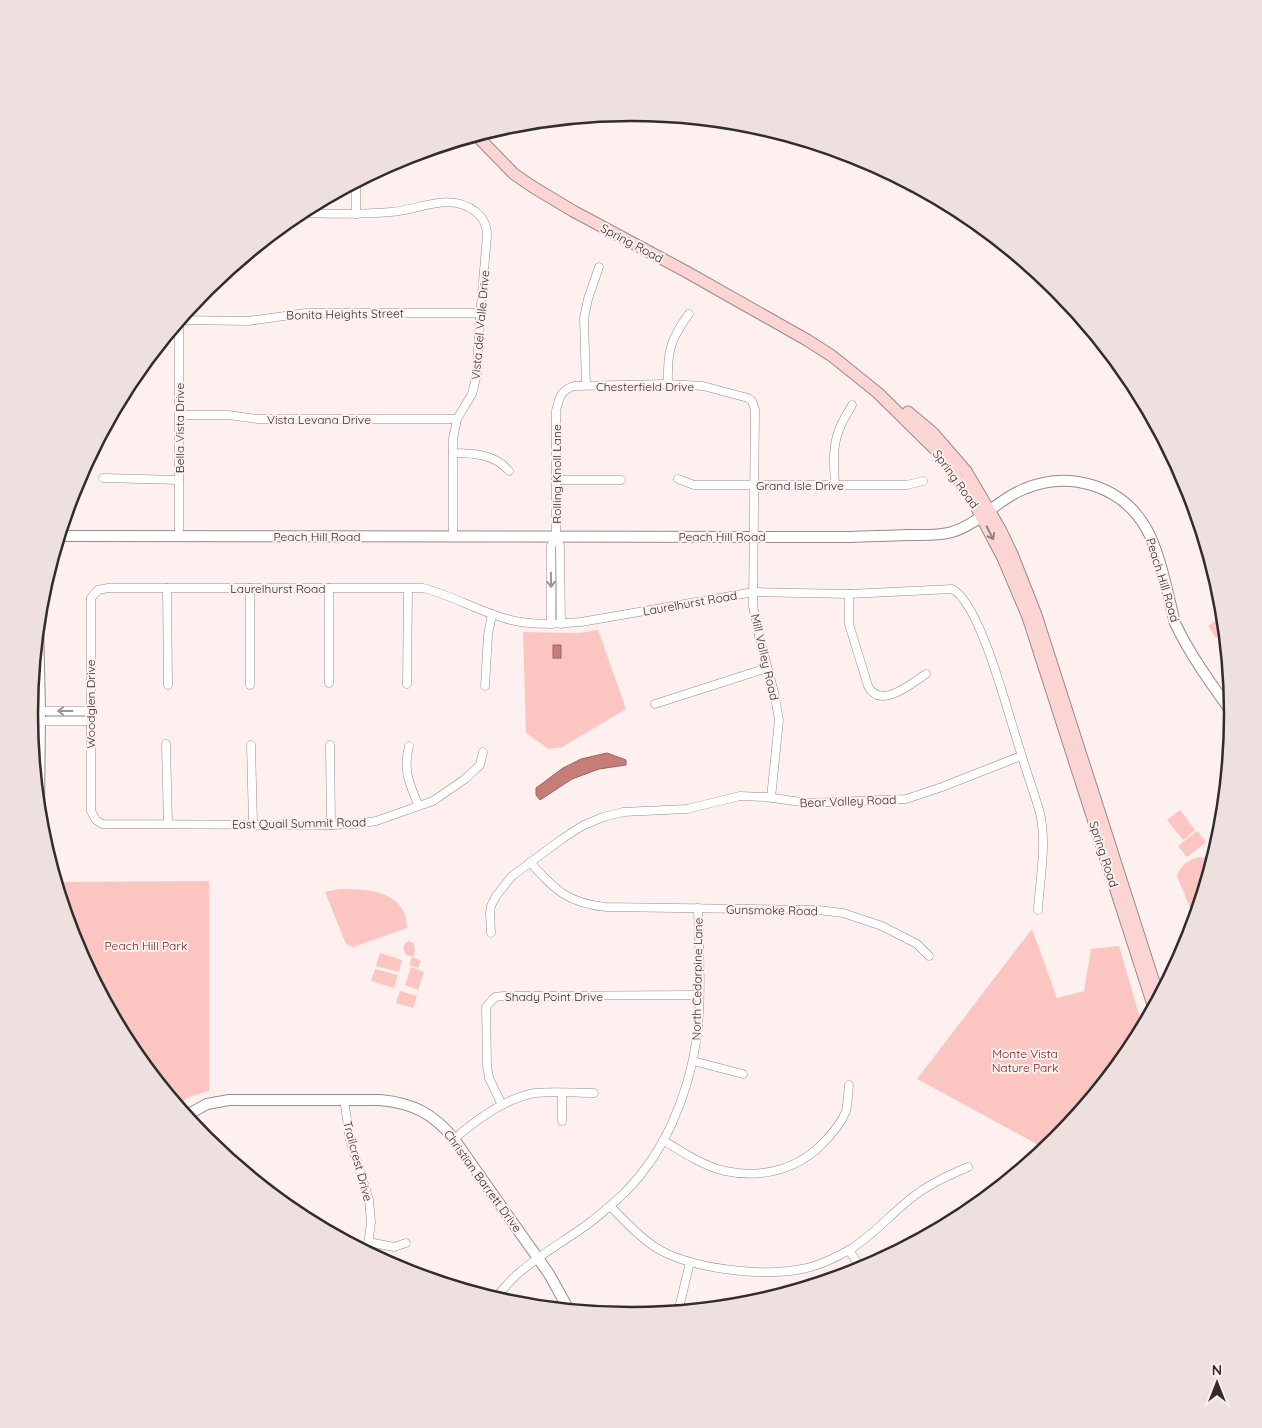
<svg xmlns="http://www.w3.org/2000/svg" width="1262" height="1428" viewBox="0 0 1262 1428" font-family="Quicksand,sans-serif">
<style>
.green{fill:#fbc6c2}
.water{fill:#c77d77;stroke:#9a6561}
.lines{fill:none;stroke-linecap:round;stroke-linejoin:round}
.minor-casing{stroke:#978b89;stroke-width:9}
.tertiary-casing{stroke:#978b89;stroke-width:12}
.secondary-casing{stroke:#978b89;stroke-width:13}
.minor{stroke:#fff;stroke-width:8}
.tertiary{stroke:#fff;stroke-width:10}
.secondary{stroke:#fbd5d4;stroke-width:11}
.oneway{stroke:#968180}
.oneway2{stroke:#989696}
.labels{text-anchor:middle;dominant-baseline:central;stroke-width:4;stroke-linejoin:round;paint-order:stroke}
.street-label{font-size:12px;fill:#322d2d;stroke:#fef0ee}
.park-label{font-size:12px;fill:#7a2022;stroke:#fef0ee}
.rim{fill:none;stroke:#322d2d;stroke-width:2.5}
</style>
<rect width="100%" height="100%" fill="#fef0ee"/>
<g class="green">
<polygon points="1224,615 1225,631 1216,638 1208,626"/>
<polygon points="598,630 626,709 562,747 549,749 526,733 523,632 579,633"/>
<polygon points="1180,810 1195,830 1183,840 1167,820"/>
<polygon points="1197,831 1206,842 1187,857 1178,846"/>
<path d="M1199,857L1213,859L1195,920L1177,876C1181,865 1188,860 1199,857Z"/>
<polygon points="209,881 209,1091 192,1096 176,1105 130,1048 74,944 56,882"/>
<path d="M339,889C361,889 392,889 404,912C406,916 407,923 407,928L353,947L346,944L325,892Z"/>
<polygon points="1032,929 1057,998 1084,991 1091,949 1119,946 1143,1028 1132,1049 1103,1084 1098,1084 1046,1149 917,1079"/>
<polygon points="410,941 414,944 415,952 412,957 421,961 418,968 409,965 412,957 405,954 403,947 406,942"/>
<polygon points="380,953 402,960 399,972 376,966"/>
<polygon points="411,967 424,972 418,990 405,985"/>
<polygon points="375,969 398,975 394,988 371,981"/>
<polygon points="400,991 417,996 413,1008 396,1003"/>
</g>
<g class="water">
<rect x="553" y="645" width="8" height="13"/>
<polygon points="607,753 626,760 626,765 599,769 572,779 540,800 536,795 536,788 563,768 581,759"/>
</g>
<g class="lines">
<g class="minor-casing">
<g id="minor">
<polyline points="356,182 356,214"/>
<polyline points="910,188 911,184"/>
<path d="M297,213C328,214 360,215 391,212C419,210 451,191 476,212C484,218 487,226 487,236L479,328L477,374L472,394L457,419L453,439V536"/>
<polyline points="179,320 248,321 306,313 481,313"/>
<path d="M668,384C667,353 670,339 689,314"/>
<polyline points="586,385 584,318 588,299 599,267"/>
<polyline points="180,415 228,415 258,419 457,419"/>
<path d="M453,453C473,453 495,454 509,471"/>
<polyline points="103,478 179,480"/>
<polyline points="678,479 694,485 907,485 923,481"/>
<polyline points="556,480 621,480"/>
<path d="M835,485C834,467 832,447 839,430C842,421 848,413 852,405"/>
<polyline points="179,536 179,320"/>
<polyline points="167,588 168,685"/>
<polyline points="250,588 250,685"/>
<path d="M849,594V624L868,686C880,710 911,684 926,674"/>
<polyline points="551,624 551,546 556,537"/>
<path d="M561,624L560,546L556,537V411C559,398 561,390 574,386L668,384L703,386L748,398L752,401L755,410L753,606L759,636L774,692L779,720L771,798"/>
<polyline points="329,683 329,588"/>
<polyline points="407,684 408,589"/>
<polyline points="485,686 488,635 492,614"/>
<polyline points="655,704 767,668"/>
<polyline points="40,711 91,711"/>
<polyline points="40,721 90,721"/>
<polyline points="166,744 168,824"/>
<polyline points="251,745 253,824"/>
<polyline points="330,745 331,825"/>
<path d="M409,746C403,770 409,784 419,806"/>
<path d="M483,752L480,765L465,779L433,801L376,821L356,824L331,825L102,824L96,820L91,811V598L98,590L108,588H423C451,595 476,610 504,618C528,626 556,624 581,622L754,592L849,594L952,589C981,603 1009,718 1020,750C1026,771 1034,792 1040,813C1047,845 1040,877 1038,910"/>
<path d="M530,862C555,890 567,903 606,907L818,910L843,913L882,926L917,944L929,956"/>
<polyline points="491,933 490,913 491,906 496,896 512,876 562,839 582,826 603,817 623,812 687,809 740,796 766,797 808,803 906,799 942,787 1021,756"/>
<polyline points="693,1061 743,1074"/>
<polyline points="562,1093 562,1121"/>
<polyline points="344,1099 350,1140 369,1200 371,1222 367,1252"/>
<polyline points="502,1105 489,1078 487,1065 486,1007 495,997 504,996 699,995"/>
<path d="M454,1139C476,1120 505,1098 535,1093C554,1091 575,1093 594,1093"/>
<path d="M663,1140C682,1152 703,1166 725,1171C763,1179 800,1169 826,1140C834,1131 842,1122 846,1111C848,1103 848,1093 849,1085"/>
<polyline points="263,1188 270,1188"/>
<path d="M610,1206C624,1220 638,1236 655,1247C689,1269 762,1277 802,1269C819,1266 837,1257 851,1249C873,1235 889,1216 909,1200C927,1185 947,1176 968,1167"/>
<polyline points="368,1242 394,1247 406,1243"/>
<polyline points="849,1250 862,1270"/>
<path d="M494,1299C503,1290 510,1280 520,1272C541,1254 566,1240 588,1224C599,1216 610,1206 620,1197C664,1156 689,1095 697,1036C702,994 699,950 698,908"/>
<polyline points="678,1312 690,1262"/>
</g>
</g>
<g class="tertiary-casing">
<g id="tertiary">
<path d="M59,536L850,537C869,536 888,536 907,535C922,535 938,536 952,532C979,524 998,499 1024,489C1069,470 1121,485 1146,528C1160,552 1168,595 1175,623C1190,655 1212,685 1233,714"/>
<polyline points="38,624 40,711 39,815"/>
<path d="M185,1116L207,1104L229,1100H380C413,1103 434,1114 454,1139L549,1274L569,1310"/>
</g>
</g>
<g class="secondary-casing">
<g id="secondary">
<polyline points="476,135 514,174 533,187 573,211 685,271 807,340 832,356 878,393 939,453 970,495 1003,558 1028,617 1154,1008"/>
<polyline points="908,412 933,433 966,471 1000,529 1012,554 1036,615 1159,998"/>
</g>
</g>
<use href="#minor" class="minor"/>
<use href="#tertiary" class="tertiary"/>
<use href="#secondary" class="secondary"/>
</g>
<defs><path id="oneway-shaft" d="M-6 0H5M1.5-3L5.5 0L1.5 3" fill="none" stroke-width="1.6" stroke-linecap="round" stroke-linejoin="round" transform="scale(1.25)"/></defs>
<use class="oneway" href="#oneway-shaft" transform="translate(990 533) rotate(63)"/>
<g class="oneway2">
<use href="#oneway-shaft" transform="translate(551 580) rotate(89)"/>
<use href="#oneway-shaft" transform="translate(65 711) rotate(180)"/>
</g>
<g class="labels">
<g class="street-label">
<text transform="translate(632 243) rotate(28)">Spring Road</text>
<text transform="translate(345 314) rotate(-1)">Bonita Heights Street</text>
<text transform="translate(480 325) rotate(-85)">Vista del Valle Drive</text>
<text x="645" y="386">Chesterfield Drive</text>
<text x="319" y="419">Vista Levana Drive</text>
<text transform="translate(179 428) rotate(-90)">Bella Vista Drive</text>
<text transform="translate(556 474) rotate(-90)">Rolling Knoll Lane</text>
<text transform="translate(956 479) rotate(54)">Spring Road</text>
<text x="800" y="485">Grand Isle Drive</text>
<text x="317" y="536">Peach Hill Road</text>
<text x="722" y="536">Peach Hill Road</text>
<text transform="translate(1163 580) rotate(73)">Peach Hill Road</text>
<text x="278" y="588">Laurelhurst Road</text>
<text transform="translate(690 603) rotate(-10)">Laurelhurst Road</text>
<text transform="translate(765 657) rotate(77)">Mill Valley Road</text>
<text transform="translate(90 704) rotate(-90)">Woodglen Drive</text>
<text transform="translate(848 801) rotate(-2)">Bear Valley Road</text>
<text transform="translate(299 823) rotate(-1)">East Quail Summit Road</text>
<text transform="translate(1104 854) rotate(72)">Spring Road</text>
<text transform="translate(772 910) rotate(1)">Gunsmoke Road</text>
<text transform="translate(697 979) rotate(-89)">North Cedarpine Lane</text>
<text x="554" y="996">Shady Point Drive</text>
<text transform="translate(358 1161) rotate(75)">Trailcrest Drive</text>
<text transform="translate(483 1181) rotate(54)">Christian Barrett Drive</text>
</g>
<g class="park-label">
<text x="146" y="945">Peach Hill Park</text>
<text x="1025" y="1053">Monte Vista<tspan x="1025" dy="14">Nature Park</tspan></text>
</g>
</g>
<path d="M0 0H1262V1428H0ZM38 714a593 593 0 1 1 1186 0a593 593 0 1 1-1186 0Z" fill="#eee0df" fill-rule="evenodd"/>
<path class="rim" d="M38 714a593 593 0 1 1 1186 0a593 593 0 1 1-1186 0Z"/>
<g transform="translate(1217 1383)" stroke="#fef0ee" stroke-width="4" paint-order="stroke">
<path d="M0-4L9 19L0 12L-9 19Z" fill="#322d2d"/>
<text y="-8" font-size="14" font-weight="bold" text-anchor="middle" fill="#322d2d">N</text>
</g>
</svg>
